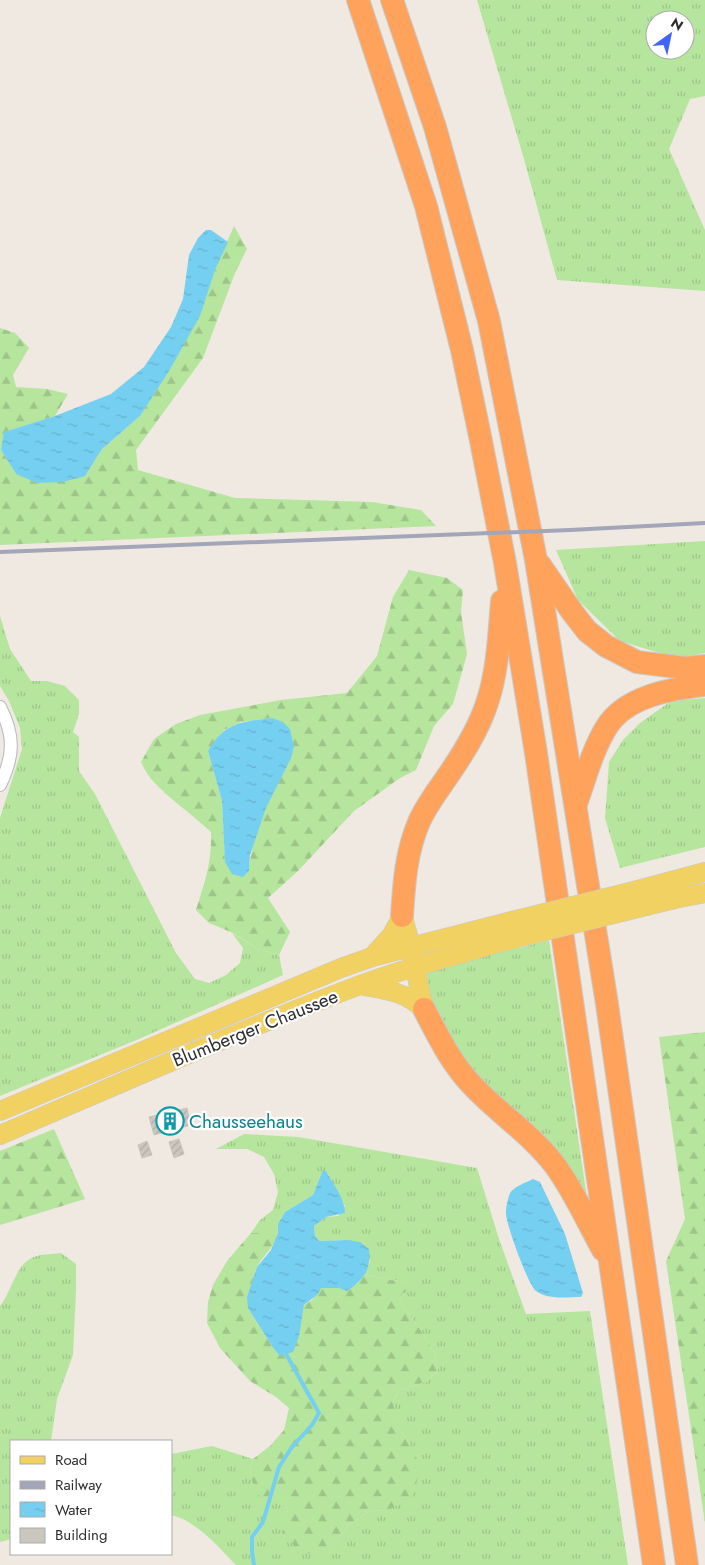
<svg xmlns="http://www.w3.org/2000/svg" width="705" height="1565" viewBox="0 0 705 1565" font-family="Jost,sans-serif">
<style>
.grass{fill:url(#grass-tufts);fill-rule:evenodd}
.forest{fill:url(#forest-firs);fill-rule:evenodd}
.water{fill:url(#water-ripples)}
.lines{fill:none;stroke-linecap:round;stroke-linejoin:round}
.stream{stroke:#75cff0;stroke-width:4}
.building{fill:url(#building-hatch);stroke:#cbc5ba}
.street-casing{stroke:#b4b7c1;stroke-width:14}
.primary-casing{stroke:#c9c9c9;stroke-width:20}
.highway-casing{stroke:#c9c9c9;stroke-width:24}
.street{stroke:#fff;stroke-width:12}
.primary{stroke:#f2d163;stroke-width:19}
.highway{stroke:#ffa35c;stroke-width:22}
.rail{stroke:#a3a6b8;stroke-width:4}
.primary-bridge-casing{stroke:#c9c9c9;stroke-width:20;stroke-linecap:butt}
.primary-bridge{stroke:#f2d163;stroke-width:19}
.labels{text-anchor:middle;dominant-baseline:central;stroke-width:4.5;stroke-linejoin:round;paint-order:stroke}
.street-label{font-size:19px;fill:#2e2e2e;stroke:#fff}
.culture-label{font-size:19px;fill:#0d838f;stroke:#fff;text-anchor:start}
</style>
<defs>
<pattern id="grass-tufts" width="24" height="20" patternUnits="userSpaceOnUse" patternTransform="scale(1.25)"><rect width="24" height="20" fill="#b6e59e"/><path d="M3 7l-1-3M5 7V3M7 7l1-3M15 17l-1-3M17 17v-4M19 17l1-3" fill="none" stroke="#9dc588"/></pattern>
<pattern id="forest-firs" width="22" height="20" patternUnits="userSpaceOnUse" patternTransform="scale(1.25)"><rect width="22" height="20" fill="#b6e59e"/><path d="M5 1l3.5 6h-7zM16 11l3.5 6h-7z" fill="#9dc588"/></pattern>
<pattern id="water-ripples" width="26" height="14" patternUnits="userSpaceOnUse" patternTransform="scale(1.25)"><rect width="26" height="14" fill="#75cff0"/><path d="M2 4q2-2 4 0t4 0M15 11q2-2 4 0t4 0" fill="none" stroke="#66b2ce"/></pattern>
<pattern id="building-hatch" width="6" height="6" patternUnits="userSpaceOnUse" patternTransform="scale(1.25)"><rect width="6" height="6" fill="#cbc7bf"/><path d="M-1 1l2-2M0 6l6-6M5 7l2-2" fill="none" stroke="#afaba4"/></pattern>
</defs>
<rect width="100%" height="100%" fill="#efe9e1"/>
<g class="grass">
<path d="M477,0H705V96L690,99L669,149L705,230V291L557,280L524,159ZM655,20H685V50H655Z"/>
<polygon points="705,541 705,653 676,658 620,641 578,600 556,550"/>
<polygon points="0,616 10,649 31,681 47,681 65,686 79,700 79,714 73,732 79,737 79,771 95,794 176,953 195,979 209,983 226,975 240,963 243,948 232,933 258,949 279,955 283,975 139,1039 0,1096 0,818 22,749 20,728 9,701 0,686"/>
<polygon points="705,698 705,847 620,868 605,818 609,762 623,740 640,723 671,701"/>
<polygon points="549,940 589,1212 495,1100 439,1029 423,975 425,972 518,945 519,948"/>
<path d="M244,1134L298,1137L477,1168L499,1239L526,1314L590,1311L628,1565H236C219,1548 196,1520 171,1515V1454L212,1446L253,1459L249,1472L285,1501L288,1514L332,1548L347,1526L370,1511L389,1510L410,1444L393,1421V1401L400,1390L426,1382L438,1370L435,1354L421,1331L401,1303L402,1294L412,1288L405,1281L389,1280L365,1274L370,1261L347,1240L319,1241L315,1236L314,1226L326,1217L338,1216L345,1206L326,1171H323L313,1195L285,1212L278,1224L271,1231L263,1233H251L260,1220L273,1210L278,1192L274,1174L264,1157L247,1149H216Z"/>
<path d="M61,1253L76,1264V1290L73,1355L57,1399L51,1441H11V1539L0,1542V1306C13,1290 15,1262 37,1256C44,1254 54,1254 61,1253Z"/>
</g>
<g class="forest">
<polygon points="234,226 247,249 235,273 203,358 136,450 138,470 235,498 372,502 421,510 436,526 0,545 0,328 15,333 29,348 13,375 16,387 47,389 68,394 55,416 5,432 1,450 16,474 85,476 102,449 140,416 215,270"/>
<path d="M409,570L447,578L463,590L461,612L467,654L453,704L434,726L416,770L400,778L354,811L298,871L268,898L290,932L279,955L258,949L233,933L209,923L196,910C205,881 212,863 211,832C192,814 169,799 151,779C147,774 144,768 141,762L154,739L176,724L200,715L281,700L347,693L377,656L393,597ZM272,718L294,747C288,768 275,787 266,807C258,827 250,850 249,871L243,877L225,862L222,801L208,751L224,730L241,722Z"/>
<polygon points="705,1032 705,1523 666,1261 685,1219 659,1037"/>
<polygon points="54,1129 85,1199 0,1225 0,1151"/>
<path d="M278,1224C279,1245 267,1250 258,1265C253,1273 250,1298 248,1308L272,1346L301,1318L304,1305L312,1300L320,1288H339L358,1283L365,1274L389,1280L405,1281L413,1288L402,1294L401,1303L421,1331L435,1354L438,1370L426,1382L400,1390L393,1401V1421L410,1444L421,1468L412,1497L389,1510L370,1511L347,1526L332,1548L313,1555L297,1549L282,1533L288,1514L285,1501L257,1495L249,1472L253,1459L270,1446L284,1430L289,1408L276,1397L250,1381L220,1348L207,1323L208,1302L213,1285L227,1261L251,1233C263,1233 269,1232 278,1224Z"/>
</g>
<g class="water">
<polygon points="206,230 211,230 228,242 215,270 200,316 169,371 140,416 102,449 85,476 63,482 37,483 16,474 1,450 4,432 55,416 111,394 144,367 171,327 183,299 189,255 198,238"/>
<path d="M272,718L283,722L290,729L294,747L291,758L266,808L250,855L249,871L243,877L232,874L225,862L222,801L208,751C225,722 241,722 272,718Z"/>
<path d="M323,1170L326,1171C333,1184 345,1198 345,1213L326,1217L314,1226L315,1236L319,1241L347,1240L360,1242L369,1249C371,1271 364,1279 347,1291L339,1288H321L318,1294L304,1305L299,1336L293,1352L280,1356L272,1346L248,1308L247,1297L257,1267L271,1250L278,1233V1224L285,1212L313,1195Z"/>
<path d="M533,1179L540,1182L565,1234L583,1293L581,1297C567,1297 548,1300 536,1291C528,1285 505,1222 506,1212C506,1207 508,1198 510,1193C515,1186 525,1183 533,1179Z"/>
</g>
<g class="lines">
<polyline class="stream" points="254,1565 252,1552 252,1537 263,1522 279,1467 292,1447 312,1425 319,1413 286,1354"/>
</g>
<g class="building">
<polygon points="187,1108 191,1125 154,1135 149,1117"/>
<polygon points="179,1139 184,1154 174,1158 169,1142"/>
<polygon points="147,1141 152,1155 142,1158 138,1145"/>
</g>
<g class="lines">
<g class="street-casing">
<path id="street" d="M0,707C15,736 14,756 0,785"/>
</g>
<g class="primary-casing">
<g id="primary">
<polyline points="638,890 705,872"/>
<polyline points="642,907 679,898 705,893"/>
<path d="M402,916C413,946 416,978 424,1009"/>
<polyline points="372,957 392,935 402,916"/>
<path d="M364,986C389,990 404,992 424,1009"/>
<polyline points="0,1111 341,968 372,957 512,921"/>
<path d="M0,1135C119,1084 238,1031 360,985C411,966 464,953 516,938"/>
</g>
</g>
<g class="highway-casing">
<g id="highway">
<polyline points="358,0 426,206 462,350 480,436 505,563 536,753 654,1565"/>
<polyline points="392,0 435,127 489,321 536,560 607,1004 687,1565"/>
<polyline points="540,565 573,613 587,631 606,646 637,662 685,668 705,666"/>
<path d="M576,804C585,779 592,751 606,728C625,696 671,689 705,685"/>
<path d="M402,916C404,884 406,852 419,822C425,808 436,793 445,780C461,757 478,731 487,703C498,671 499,635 502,601"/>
<path d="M424,1009C438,1036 451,1063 472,1085C498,1113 531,1134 554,1164C573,1189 588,1223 603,1250"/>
</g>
</g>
<use href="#street" class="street"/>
<use href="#primary" class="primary"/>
<use href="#highway" class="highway"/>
<polyline class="rail" points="0,552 570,530 705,523"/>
<g class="primary-bridge-casing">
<g id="primary-bridge">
<polyline points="512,921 638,890"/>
<polyline points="516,938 642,907"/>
</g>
</g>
<use href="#primary-bridge" class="primary-bridge"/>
</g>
<defs>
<g id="building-ring" transform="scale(1.4375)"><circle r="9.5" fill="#fff" stroke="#0f9aa8" stroke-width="1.5"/><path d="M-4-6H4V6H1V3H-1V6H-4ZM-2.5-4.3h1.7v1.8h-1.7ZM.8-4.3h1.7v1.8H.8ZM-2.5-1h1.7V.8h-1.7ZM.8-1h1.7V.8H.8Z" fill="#0f9aa8"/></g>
</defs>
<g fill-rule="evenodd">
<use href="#building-ring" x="170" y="1121"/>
</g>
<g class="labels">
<g class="street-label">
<text transform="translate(255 1028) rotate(-22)">Blumberger Chaussee</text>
</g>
<g class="culture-label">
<text x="189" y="1121">Chausseehaus</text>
</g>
</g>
<rect x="10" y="1440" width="162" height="115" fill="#ffffff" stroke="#ababab"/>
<rect x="20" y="1456" width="25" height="8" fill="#f2d163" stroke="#ababab"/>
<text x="55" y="1465" font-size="15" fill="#2e2e2e">Road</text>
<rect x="20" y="1481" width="25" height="8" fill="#a3a6b8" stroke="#ababab"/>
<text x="55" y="1490" font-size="15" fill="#2e2e2e">Railway</text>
<rect x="20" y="1502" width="25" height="15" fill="url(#water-ripples)" stroke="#ababab"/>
<text x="55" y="1515" font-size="15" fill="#2e2e2e">Water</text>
<rect x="20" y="1528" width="25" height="15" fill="#cbc7bf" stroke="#ababab"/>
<text x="55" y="1540" font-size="15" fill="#2e2e2e">Building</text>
<g transform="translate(670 35) rotate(33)"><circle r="24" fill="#ffffff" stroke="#ababab"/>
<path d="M0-4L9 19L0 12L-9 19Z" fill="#4264fb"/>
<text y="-8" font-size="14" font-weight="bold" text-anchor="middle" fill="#2e2e2e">N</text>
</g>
</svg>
